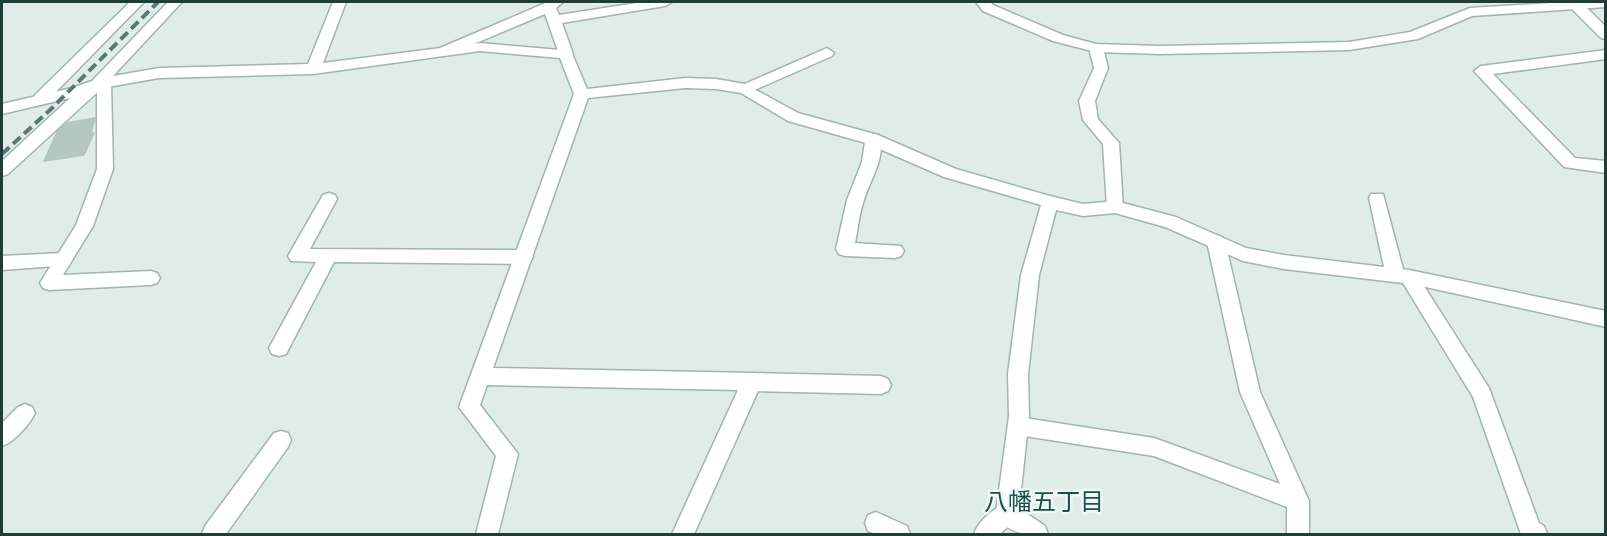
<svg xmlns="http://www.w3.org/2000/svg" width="1607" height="536" viewBox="0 0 1607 536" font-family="Mulish,'Noto Sans JP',sans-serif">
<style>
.building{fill:#b4c7c1;stroke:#b1c6bf;stroke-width:1.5}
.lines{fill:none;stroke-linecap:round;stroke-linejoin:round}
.lane-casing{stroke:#a1b4af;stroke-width:3}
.street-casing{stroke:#a1b4af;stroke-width:3}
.lane{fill:#fff;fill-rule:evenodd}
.street{fill:#fff;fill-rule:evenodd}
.rail{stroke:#587974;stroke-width:4;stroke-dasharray:10 5;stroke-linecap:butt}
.labels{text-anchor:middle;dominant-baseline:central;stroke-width:5;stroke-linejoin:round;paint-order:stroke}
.near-neighbourhood-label{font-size:24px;fill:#18514a;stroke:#f0f8f5}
</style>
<rect width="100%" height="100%" fill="#dfece7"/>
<polygon class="building" points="95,118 91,133 94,133 84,155 44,161 57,132 67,123"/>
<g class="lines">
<g class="lane-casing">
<g id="lane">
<polygon points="130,2 144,2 46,102 36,102 33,98 36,94"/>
<polygon points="548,2 563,2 556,8 559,15 643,2 672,2 665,6 562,23 573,54 566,59 559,54 545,14 450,54 440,54 438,51 440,48"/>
<polygon points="1571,2 1581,2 1606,27 1606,39 1601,38 1571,8 1569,5"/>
<polygon points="1096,44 1103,48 1108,68 1095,101 1098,119 1119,143 1123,207 1121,211 1115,213 1109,211 1107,207 1103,144 1083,120 1079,101 1094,68 1089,48"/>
<polygon points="827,48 834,53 832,56 750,92 745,94 737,89 740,86"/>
<polygon points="1606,50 1606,59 1493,74 1575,158 1606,161 1606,173 1564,167 1474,71 1481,66"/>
<polygon points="104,78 111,83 113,169 93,226 63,275 151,271 157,273 160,278 157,283 151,285 49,290 43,288 40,283 76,225 97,169 97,83"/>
<path d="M872,134L878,135C888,154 869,182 864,200C859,214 858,229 855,243L901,246L904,251L901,256L895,258L845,256L839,254L836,249L847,200L862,162L866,135Z"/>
<polygon points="329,193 335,195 337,199 310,249 524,250 530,252 533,257 530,262 524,264 334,262 286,354 279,356 272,354 269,348 316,262 291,261 288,256 323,195"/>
<polygon points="1216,235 1222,237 1225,242 1260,392 1309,501 1309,534 1287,534 1287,507 1154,456 1018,435 1011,432 1008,426 1011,420 1018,417 1154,438 1280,484 1240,392 1207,242 1210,237"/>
<polygon points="1409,270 1606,311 1606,327 1403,282 1400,277 1403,272"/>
<polygon points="752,373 881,376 888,379 891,385 888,391 881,394 752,391 745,388 742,382 745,376"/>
<path d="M1007,503L1015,506L1018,513L1015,520L1000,534H974C978,521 994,508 1007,503Z"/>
<polygon points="876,512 907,526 910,534 876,534 868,531 865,523 868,515"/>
</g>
</g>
<g class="street-casing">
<g id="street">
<path d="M168,2H182L113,76L159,68L308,64L333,2H346L323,63L480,43L571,51L587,89L685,78L716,79L745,84L798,113L878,135L956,169L1050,196L1083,204L1115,201L1176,217L1246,248L1284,255L1384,267L1369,198L1371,194H1383L1403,269L1415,272L1489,388L1539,523L1544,526L1547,534H1521L1473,397L1403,283L1284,269L1243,261L1165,227L1115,213L1083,216L1056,210L1039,275L1028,374L1029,416L1019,508L1045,526L1048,534C1028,536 1005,534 996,513L1009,416L1008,374L1021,275L1041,205L944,177L866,143L788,121L741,93L716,89L685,88L588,98L493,368L752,373L759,376L762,382L694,534H672L738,390L487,385L480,405L518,454L498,534H476L496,456L459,407L574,94L560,58L480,51L313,74L159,78L102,88L8,174L2,176V161L70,98L2,114V104L72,88L92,81Z"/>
<polygon points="976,2 990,2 993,5 1063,35 1096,44 1160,46 1349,42 1410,32 1470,8 1567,2 1606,2 1606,7 1472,16 1418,39 1349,50 1160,54 1096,52 1053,41 983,11"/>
<polygon points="63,253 69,255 72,260 69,265 2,270 2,256"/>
<path d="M25,404L32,407L35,413C29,425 14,442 2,446V423L18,407Z"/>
<polygon points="281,431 288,433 291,440 288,447 226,534 202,534 205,526 274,433"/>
</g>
</g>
<use href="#lane" class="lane"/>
<use href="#street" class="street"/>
<polyline class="rail" points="2,154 50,110 158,2"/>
</g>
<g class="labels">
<g class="near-neighbourhood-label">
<text x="1044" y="501">八幡五丁目</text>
</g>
</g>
<rect width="1607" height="536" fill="none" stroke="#1e3d38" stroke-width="6"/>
</svg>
